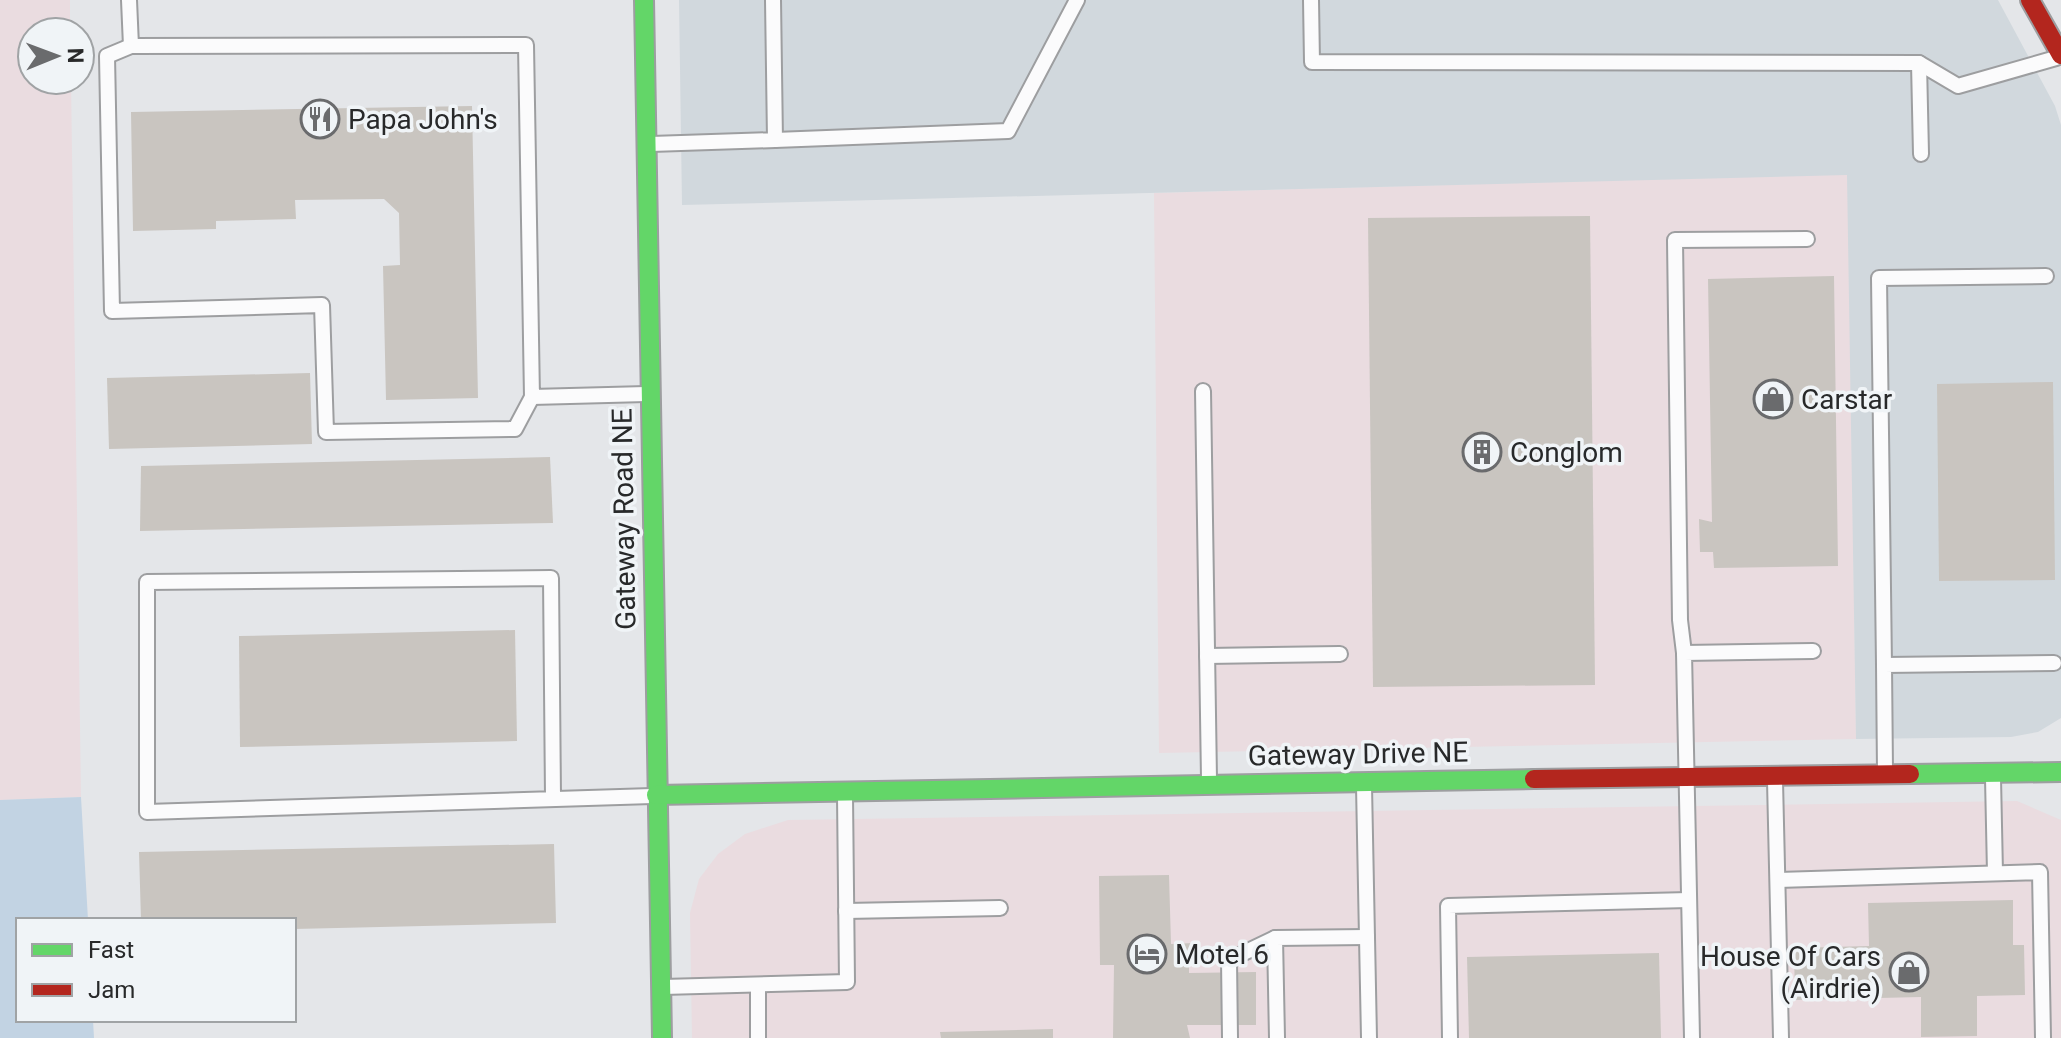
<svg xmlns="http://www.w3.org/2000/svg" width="2061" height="1038" viewBox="0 0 2061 1038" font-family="Roboto,sans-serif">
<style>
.commercial{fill:#eadce0}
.built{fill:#d1d8dd}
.green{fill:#c2d3e3}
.building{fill:#c9c5c0}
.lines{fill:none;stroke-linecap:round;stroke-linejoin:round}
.lane-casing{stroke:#9d9ea0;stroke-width:18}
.fast-casing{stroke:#9d9ea0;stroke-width:22}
.jam-casing{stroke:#9d9ea0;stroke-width:22}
.lane{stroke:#fbfbfc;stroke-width:14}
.fast{stroke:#63d668;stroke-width:18}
.jam{stroke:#b3261e;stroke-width:18}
.labels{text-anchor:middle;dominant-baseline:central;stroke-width:7;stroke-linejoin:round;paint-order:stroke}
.poi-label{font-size:28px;fill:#28292a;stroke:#f0f4f7;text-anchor:start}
.street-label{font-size:28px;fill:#28292a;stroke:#f0f4f7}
</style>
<rect width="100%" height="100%" fill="#e4e6e9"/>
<g class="commercial">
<polygon points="0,0 70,0 70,32 32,32 32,80 71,80 81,797 0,800"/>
<polygon points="1848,174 1856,739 1159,753 1154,193"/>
<polygon points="2017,801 2061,820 2061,1038 692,1038 690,913 699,879 718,854 745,834 788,820"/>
</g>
<polygon class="built" points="679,0 1998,0 2055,106 2061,125 2061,718 2038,732 2011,737 1856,739 1847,175 682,205"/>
<polygon class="green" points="81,797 88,920 18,920 18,1020 93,1020 94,1038 0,1038 0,800"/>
<g class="building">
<polygon points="472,106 478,398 386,400 383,266 400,265 399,213 384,199 295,200 296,219 216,221 216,229 133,231 131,112"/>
<polygon points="1590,216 1595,685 1373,687 1368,218"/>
<polygon points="1834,276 1838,566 1714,568 1713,552 1700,552 1699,519 1712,522 1708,279"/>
<polygon points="310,373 312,444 109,449 107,378"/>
<polygon points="2053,382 2055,580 1939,581 1937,384"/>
<polygon points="550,457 553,523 140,531 141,466"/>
<polygon points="515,630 517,741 240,747 239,636"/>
<polygon points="554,844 556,923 294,929 294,920 141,920 139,852"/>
<polygon points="1169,875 1171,944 1194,943 1194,964 1189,964 1189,973 1256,972 1256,1025 1187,1025 1190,1038 1113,1038 1114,965 1100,965 1099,876"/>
<polygon points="2013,900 2013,945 2024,945 2025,995 1977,996 1977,1036 1921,1037 1921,997 1795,1000 1794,948 1869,946 1868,903"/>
<polygon points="1659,953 1661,1038 1469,1038 1467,957"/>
<polygon points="1053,1029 1053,1038 941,1038 940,1032"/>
</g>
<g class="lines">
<g class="lane-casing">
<g id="lane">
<polyline points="129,0 131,46 526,45 532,397 646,394"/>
<polyline points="1311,0 1312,62 1919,63 1921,154"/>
<polyline points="131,46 107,56 112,311 322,305 326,432 515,429 532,397"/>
<polyline points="1919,63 1958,86 2056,58"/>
<polyline points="775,140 1008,131 1077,0"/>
<polyline points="651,144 775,140 773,0"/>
<polyline points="1203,391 1209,779"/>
<polyline points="1684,653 1680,620 1675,240 1807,239"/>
<polyline points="1207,656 1340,654"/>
<polyline points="1884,665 1879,278 2046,276"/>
<polyline points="1885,771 1884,665 2054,663"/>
<polyline points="1993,778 1995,873"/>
<polyline points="1775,781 1781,1038"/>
<polyline points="1364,786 1369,1038"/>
<polyline points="553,797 551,578 147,582 147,812 652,796"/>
<polyline points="1778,880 2040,872 2043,1038"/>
<polyline points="846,911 1000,908"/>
<polyline points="758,985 758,1038"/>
<polyline points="663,987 847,982 845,796"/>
<polyline points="1230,1038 1229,960 1275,938"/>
<polyline points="1277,1038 1275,938 1367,937"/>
<polyline points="1450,1038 1448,906 1689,900"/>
<polyline points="1692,1038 1684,653 1813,651"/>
</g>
</g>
<g class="fast-casing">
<g id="fast">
<polyline points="644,0 662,1038"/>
<polyline points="1910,774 2061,772"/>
<polyline points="656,795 1534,779"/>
</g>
</g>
<g class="jam-casing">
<g id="jam">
<polyline points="2030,0 2061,55"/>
<polyline points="1534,779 1910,774"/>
</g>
</g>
<use href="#lane" class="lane"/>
<use href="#fast" class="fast"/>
<use href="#jam" class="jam"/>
</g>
<defs>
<g id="restaurant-ring" transform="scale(2)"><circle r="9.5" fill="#f0f4f7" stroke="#6a6b6d" stroke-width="1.5"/><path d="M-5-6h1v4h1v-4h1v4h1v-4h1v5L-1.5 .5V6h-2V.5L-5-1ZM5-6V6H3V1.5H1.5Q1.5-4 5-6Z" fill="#6a6b6d"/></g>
<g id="shop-ring" transform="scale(2)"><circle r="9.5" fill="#f0f4f7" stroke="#6a6b6d" stroke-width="1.5"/><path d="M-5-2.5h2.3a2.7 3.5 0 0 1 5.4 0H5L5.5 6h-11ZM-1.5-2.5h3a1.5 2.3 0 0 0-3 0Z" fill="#6a6b6d"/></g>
<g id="building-ring" transform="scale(2)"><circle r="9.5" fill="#f0f4f7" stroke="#6a6b6d" stroke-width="1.5"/><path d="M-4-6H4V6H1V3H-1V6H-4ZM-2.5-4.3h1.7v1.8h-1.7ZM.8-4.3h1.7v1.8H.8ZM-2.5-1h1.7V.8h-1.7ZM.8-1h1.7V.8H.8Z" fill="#6a6b6d"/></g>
<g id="hotel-ring" transform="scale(2)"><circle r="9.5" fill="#f0f4f7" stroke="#6a6b6d" stroke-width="1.5"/><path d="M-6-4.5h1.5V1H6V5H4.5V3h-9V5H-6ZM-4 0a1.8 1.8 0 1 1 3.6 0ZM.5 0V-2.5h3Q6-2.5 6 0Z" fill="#6a6b6d"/></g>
</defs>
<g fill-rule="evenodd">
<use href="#restaurant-ring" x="320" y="119"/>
<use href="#shop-ring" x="1773" y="399"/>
<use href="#building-ring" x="1482" y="452"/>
<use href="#hotel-ring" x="1147" y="954"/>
<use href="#shop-ring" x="1909" y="972"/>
</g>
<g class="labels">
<g class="poi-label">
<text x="348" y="119">Papa John's</text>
<text x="1801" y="399">Carstar</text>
<text x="1510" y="452">Conglom</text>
<text x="1175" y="954">Motel 6</text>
<text x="1881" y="956" text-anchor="end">House Of Cars<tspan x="1881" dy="32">(Airdrie)</tspan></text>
</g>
<g class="street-label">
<text transform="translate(624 519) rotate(-91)">Gateway Road NE</text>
<text transform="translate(1358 754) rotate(-1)">Gateway Drive NE</text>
</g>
</g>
<rect x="16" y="918" width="280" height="104" fill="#f0f4f7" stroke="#a0a3a5" stroke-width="2"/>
<rect x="32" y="944" width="40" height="12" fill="#63d668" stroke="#a0a3a5" stroke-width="2"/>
<text x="88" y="958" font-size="24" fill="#28292a">Fast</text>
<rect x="32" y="984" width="40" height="12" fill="#b3261e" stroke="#a0a3a5" stroke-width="2"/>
<text x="88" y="998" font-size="24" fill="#28292a">Jam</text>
<g transform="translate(56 56) rotate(89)"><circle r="38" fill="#f0f4f7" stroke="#a0a3a5" stroke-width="2"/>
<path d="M0-6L14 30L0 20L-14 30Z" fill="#6a6b6d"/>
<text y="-12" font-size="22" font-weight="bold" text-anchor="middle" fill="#28292a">N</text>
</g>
</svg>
